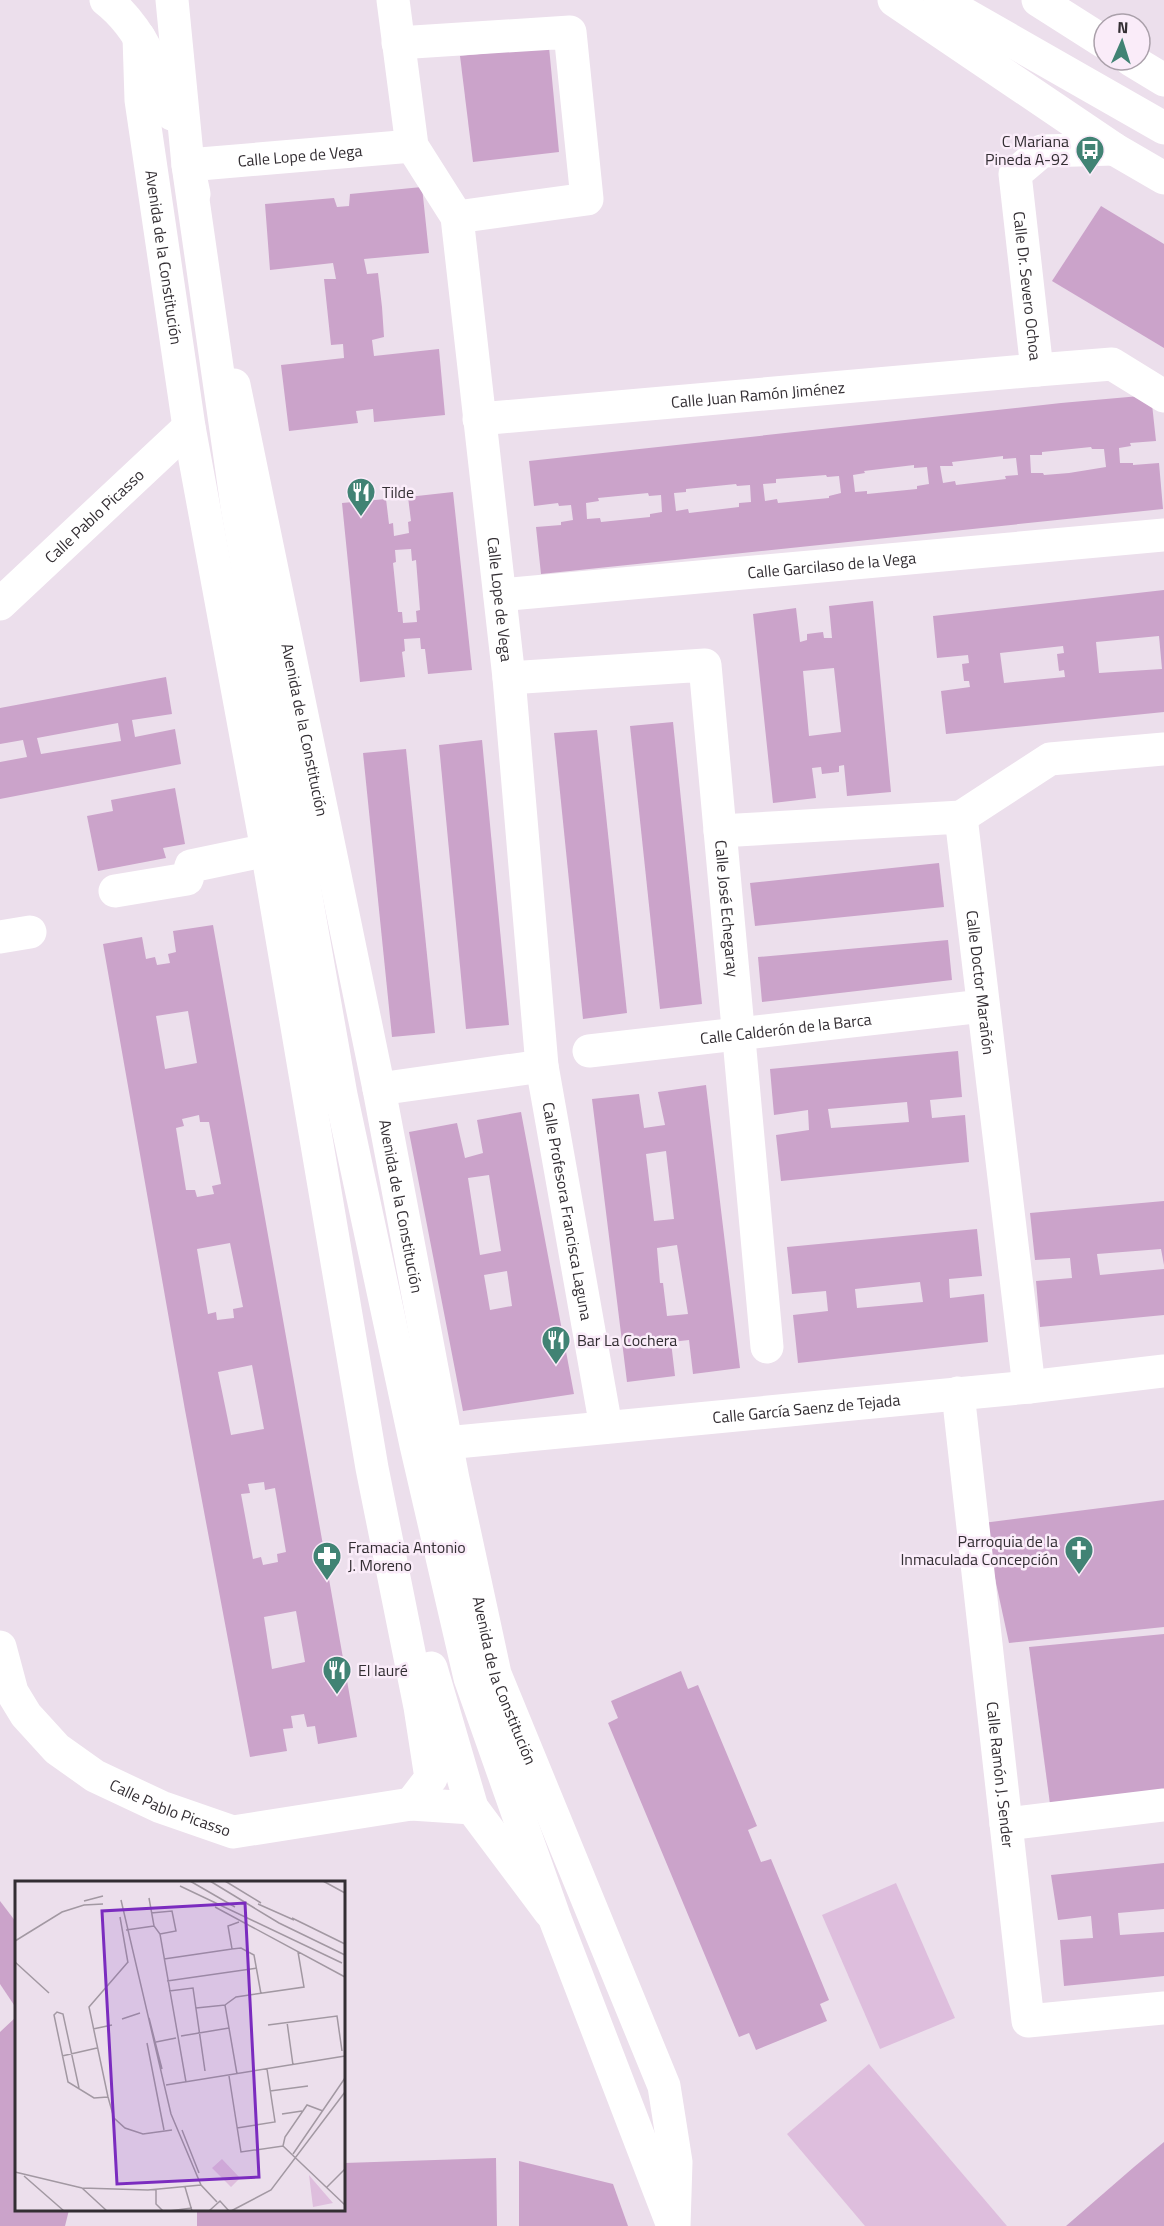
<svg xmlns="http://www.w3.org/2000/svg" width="1164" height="2226" viewBox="0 0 1164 2226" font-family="'Titillium Web',sans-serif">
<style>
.green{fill:#debedd}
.building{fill:#cba3ca;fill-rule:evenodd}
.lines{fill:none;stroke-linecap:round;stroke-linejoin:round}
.minor{stroke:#fff;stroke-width:33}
.tertiary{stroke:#fff;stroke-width:33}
.trunk{stroke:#fff;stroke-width:33}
.labels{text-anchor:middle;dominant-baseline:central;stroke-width:5;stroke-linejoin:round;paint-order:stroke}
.poi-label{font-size:16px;fill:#332e33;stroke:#faecf9;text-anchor:start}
.street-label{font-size:16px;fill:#332e33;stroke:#faecf9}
.inset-road{fill:none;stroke:#a298a2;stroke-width:1.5}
.view{fill:#7b2cbf;fill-opacity:0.15;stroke:#7b2cbf;stroke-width:3}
.inset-edge{fill:none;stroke:#332e33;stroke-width:3}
</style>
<rect width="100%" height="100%" fill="#ecdfec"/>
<g class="green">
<polygon points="896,1883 955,2018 880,2049 822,1915"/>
<polygon points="869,2064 1007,2226 865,2226 787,2134"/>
</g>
<g class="building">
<polygon points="549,47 559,152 473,162 460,56"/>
<polygon points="422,187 429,253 364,259 367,274 378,273 382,307 384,337 372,340 374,356 439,349 445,415 374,422 373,409 356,411 358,423 289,431 281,365 344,358 343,344 331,345 324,279 336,279 333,263 270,270 265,204 334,198 337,207 349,206 350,194"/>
<polygon points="1101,206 1164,244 1164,348 1052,281"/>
<path d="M1151,395L1156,441L1130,443L1131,446L1119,448L1120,463H1133V465L1159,463L1163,509L541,574L536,527L561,525V522L573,520L571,505L559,506L558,503L534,506L529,461L1061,403ZM1091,447L1092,449H1104L1106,467L1069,473L1044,475L1043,473H1031L1030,455H1042V452ZM1003,456V459L1016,458L1018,475L1005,476L1006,479L956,485L955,481L943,483L940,466H953L952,462ZM914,465V468L927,467L929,484L917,486V489L867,494V491L855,492L853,475L865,473L864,471ZM826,475L827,477L839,476L841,493L829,496V498L778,503L777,499L765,501L763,484L776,483V479ZM736,484L737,486L750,485L751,502L739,503V507L689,513L688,509L676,511L674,493L686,492V489ZM648,493L649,496L661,495L662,512L650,514V517L601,522L600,518L587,519L586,503L599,501L598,498Z"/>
<path d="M453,492L472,670L428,674L425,649H421L420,638L404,639L405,651L402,652L405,677L360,682L342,503L386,499L389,524L393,523L394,536L409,533L408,522L411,521L408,497ZM411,549L412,561L416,560L420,610L416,611L417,622L403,623L402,612H398L393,563L396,562L395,550Z"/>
<path d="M1164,590V712L946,734L941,691L970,687L969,681H964L962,664L969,663L968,655L937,658L933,616ZM1159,636L1162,669L1099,673L1096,642ZM1063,646L1064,653L1057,654L1059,671L1064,670L1065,677L1004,683L1000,653Z"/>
<path d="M873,601L891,792L847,796L844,765L839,766V772L822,774L821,767L812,768L816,798L773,803L753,614L796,608L800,642L807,640V634L823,632L824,638H832L829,606ZM834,668L841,732L809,736L803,671Z"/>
<path d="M166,677L172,714L132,720L135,737L175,729L181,764L0,799V762L27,757L23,740L0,744V708ZM118,723L121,741L41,754L37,738Z"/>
<polygon points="673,722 702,1004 660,1009 630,726"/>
<polygon points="597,730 627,1013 583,1019 554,733"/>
<polygon points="482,740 509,1025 466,1029 439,745"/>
<polygon points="406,749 435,1033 392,1037 363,753"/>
<polygon points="175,788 185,844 163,848 166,858 98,871 87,816 113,811 111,800"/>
<polygon points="939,863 944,907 755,926 750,883"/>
<path d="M213,925L357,1737L318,1744L315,1726L307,1727L304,1714L291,1716L293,1728L283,1729L287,1751L250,1757L185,1410L103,944L142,937L146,959L155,957L157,965L170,963L168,954L176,952L173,931ZM188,1011L197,1063L165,1069L156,1016ZM199,1115L200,1122H209L221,1184L212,1186L214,1194L197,1197L195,1190H186L176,1128L184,1126L182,1119ZM230,1243L243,1307L233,1309L234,1318L217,1320L216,1312L208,1314L197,1249ZM252,1365L264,1429L231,1435L218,1372ZM264,1482L265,1490L275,1488L286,1552L277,1554L278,1562L263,1565L261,1557L253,1559L241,1494L250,1493L248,1484ZM296,1611L305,1662L272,1669L264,1617Z"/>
<polygon points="948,940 952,980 762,1002 758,957"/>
<path d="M958,1051L962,1097L930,1100L932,1118L965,1115L969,1162L781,1181L776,1135L809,1130L808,1110L774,1115L770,1069ZM907,1102L909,1122L831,1128L828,1109Z"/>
<path d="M706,1085L740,1368L693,1374L689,1340L671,1342L675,1376L627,1382L592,1099L639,1094L644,1128L665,1125L658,1092ZM666,1151L674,1219L654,1221L646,1154ZM677,1245L688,1314L667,1316L663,1283H660L657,1248Z"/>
<path d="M521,1112L574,1394L463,1411L409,1132L457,1123L465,1158L483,1153L477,1120ZM489,1175L501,1251L480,1255L468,1178ZM507,1271L512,1306L490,1310L484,1275Z"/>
<polygon points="1164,1201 1164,1265 1161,1249 1097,1254 1100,1275 1164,1269 1164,1315 1040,1327 1036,1281 1072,1278 1070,1258 1035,1260 1030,1213"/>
<path d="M977,1229L982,1276L949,1279L950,1298L984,1294L988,1342L798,1363L793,1315L828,1311L826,1291L792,1294L787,1247ZM920,1282L923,1302L857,1308L855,1289Z"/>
<polygon points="1164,1500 1164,1627 1009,1643 983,1523"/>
<polygon points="1164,1634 1164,1797 1050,1804 1029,1647"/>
<polygon points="681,1671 688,1689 698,1685 757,1826 748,1830 761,1862 771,1859 829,2000 820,2004 827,2021 756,2050 749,2033 739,2037 608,1723 618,1718 611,1701"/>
<polygon points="1164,1863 1164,1909 1118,1913 1120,1935 1164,1932 1164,1976 1064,1986 1060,1940 1093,1938 1091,1916 1058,1920 1051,1875"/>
<polygon points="0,1901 16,1922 16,2008 0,1984"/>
<polygon points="16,2017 16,2210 69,2210 65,2226 0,2226 0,2032"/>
<polygon points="1164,2142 1164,2226 1066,2226 1134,2167"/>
<polygon points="496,2158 497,2226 197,2226 197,2210 344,2210 344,2163"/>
<polygon points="519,2161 613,2184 628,2226 519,2226"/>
</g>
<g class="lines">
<g class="minor">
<path id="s1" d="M393,0L412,146L457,217L509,678L542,1066L606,1427"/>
<path id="s2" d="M139,37L141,100L189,427L267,850L372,1468L420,1707L431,1778L411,1804"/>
<polyline points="398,43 570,32 587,199 457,217"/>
<path id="s3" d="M1114,149L1042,151L1015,174L1037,370L1112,364L1164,396"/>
<path id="s4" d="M194,194L188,165L412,146"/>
<path id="s5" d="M234,385L379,1089L453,1479L495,1674L664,2086L676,2162L674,2226"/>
<path id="s6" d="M479,419L1037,370"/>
<path id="s7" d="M500,595L1164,535"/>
<path id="s8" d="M0,604L189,427"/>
<path id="s9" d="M509,678L705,665L767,1347"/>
<polyline points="961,817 1050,759 1164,749"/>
<path id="s10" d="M720,831L961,817L1029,1387"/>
<polyline points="115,891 187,879 191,866 267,850"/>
<polyline points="0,937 30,932"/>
<path id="s11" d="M589,1051L983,1006"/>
<polyline points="379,1089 542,1066"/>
<path id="s12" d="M958,1393L1028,2021L1164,2008"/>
<path id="s13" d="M446,1443L1029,1387L1164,1371"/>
<path id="s14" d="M0,1647L12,1692L26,1715L57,1749L95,1776L161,1807L233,1832L411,1804L472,1808"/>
<polyline points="431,1668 472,1808 550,1912"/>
<polyline points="1006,1824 1164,1805"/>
</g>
<g class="tertiary">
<path d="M106,0C141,27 159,73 172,114"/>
<polyline points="172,0 188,165 237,506 341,1095 416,1445 470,1678 555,1919 673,2226"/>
<polyline points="894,0 1114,149 1164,178"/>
</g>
<g class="trunk">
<polyline points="940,0 1164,128"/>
<polyline points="1038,0 1104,42"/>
<polyline points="1131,60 1164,80"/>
</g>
</g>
<defs>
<g id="bus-pin" transform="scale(1.5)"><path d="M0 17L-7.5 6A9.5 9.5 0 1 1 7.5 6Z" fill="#418374" stroke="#faecf9"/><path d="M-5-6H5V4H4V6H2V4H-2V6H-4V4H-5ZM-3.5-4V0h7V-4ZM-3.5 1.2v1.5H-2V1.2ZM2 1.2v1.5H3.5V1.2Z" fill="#fff"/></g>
<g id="restaurant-pin" transform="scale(1.5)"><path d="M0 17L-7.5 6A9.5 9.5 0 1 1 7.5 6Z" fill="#418374" stroke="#faecf9"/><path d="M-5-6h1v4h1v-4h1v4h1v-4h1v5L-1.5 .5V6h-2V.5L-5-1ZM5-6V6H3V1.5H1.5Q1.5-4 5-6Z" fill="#fff"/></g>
<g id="church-pin" transform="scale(1.5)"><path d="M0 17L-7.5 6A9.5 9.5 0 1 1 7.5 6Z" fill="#418374" stroke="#faecf9"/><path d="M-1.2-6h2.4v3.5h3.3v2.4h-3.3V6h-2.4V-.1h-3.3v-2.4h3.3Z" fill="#fff"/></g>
<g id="pharmacy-pin" transform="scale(1.5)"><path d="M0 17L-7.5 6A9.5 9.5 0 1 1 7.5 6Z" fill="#418374" stroke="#faecf9"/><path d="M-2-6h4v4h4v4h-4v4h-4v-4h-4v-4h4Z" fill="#fff"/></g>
</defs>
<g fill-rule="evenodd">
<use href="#bus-pin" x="1090" y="150"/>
<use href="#restaurant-pin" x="361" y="492"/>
<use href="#restaurant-pin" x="556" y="1340"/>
<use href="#church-pin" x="1079" y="1550"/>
<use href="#pharmacy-pin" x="327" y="1556"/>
<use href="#restaurant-pin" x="337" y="1670"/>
</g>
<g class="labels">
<g class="poi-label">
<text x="1069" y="141" text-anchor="end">C Mariana<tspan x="1069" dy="18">Pineda A-92</tspan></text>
<text x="382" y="492">Tilde</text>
<text x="577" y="1340">Bar La Cochera</text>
<text x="1058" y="1541" text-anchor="end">Parroquia de la<tspan x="1058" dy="18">Inmaculada Concepción</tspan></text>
<text x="348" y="1547">Framacia Antonio<tspan x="348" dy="18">J. Moreno</tspan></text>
<text x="358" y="1670">El lauré</text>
</g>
<g class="street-label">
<text stroke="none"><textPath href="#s4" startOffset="142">Calle Lope de Vega</textPath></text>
<text stroke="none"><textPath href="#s2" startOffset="222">Avenida de la Constitución</textPath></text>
<text stroke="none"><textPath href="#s3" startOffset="220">Calle Dr. Severo Ochoa</textPath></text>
<text stroke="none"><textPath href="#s6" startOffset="280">Calle Juan Ramón Jiménez</textPath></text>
<text stroke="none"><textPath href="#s8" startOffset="129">Calle Pablo Picasso</textPath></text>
<text stroke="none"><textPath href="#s7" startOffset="333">Calle Garcilaso de la Vega</textPath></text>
<text stroke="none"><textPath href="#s1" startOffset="616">Calle Lope de Vega</textPath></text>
<text stroke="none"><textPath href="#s5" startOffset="352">Avenida de la Constitución</textPath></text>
<text stroke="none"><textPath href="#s9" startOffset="441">Calle José Echegaray</textPath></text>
<text stroke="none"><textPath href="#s10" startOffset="408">Calle Doctor Marañón</textPath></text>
<text stroke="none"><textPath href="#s11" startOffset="198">Calle Calderón de la Barca</textPath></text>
<text stroke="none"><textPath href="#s5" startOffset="838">Avenida de la Constitución</textPath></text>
<text stroke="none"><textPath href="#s1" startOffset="1232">Calle Profesora Francisca Laguna</textPath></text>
<text stroke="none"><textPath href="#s13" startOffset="362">Calle García Saenz de Tejada</textPath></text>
<text stroke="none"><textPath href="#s5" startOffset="1324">Avenida de la Constitución</textPath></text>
<text stroke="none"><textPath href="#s12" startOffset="384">Calle Ramón J. Sender</textPath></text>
<text stroke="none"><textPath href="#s14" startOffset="248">Calle Pablo Picasso</textPath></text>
</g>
</g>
<g transform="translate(15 1881)">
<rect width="330" height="330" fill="#ecdfec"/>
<path d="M207,278L225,297L216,306L197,287ZM294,294L299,300L318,322L298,326Z" fill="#debedd"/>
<path class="inset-road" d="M175,0L220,26M195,0L264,42L330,74M210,0L246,22M308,0L330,12M165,5L327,82M134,17L139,45L145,53L171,201M106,19L156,233L186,304L202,321M69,20L88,15M243,23L279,39M200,26L330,96M136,32L157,30L161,50L145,53M105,36L113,82M277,37L330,63M224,41L213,45L217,68L226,67L239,74L246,113M111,49L139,45M0,60L47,31L69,24L88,23M149,78L217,68M0,81L34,112M113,81L74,126L93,216L99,237L110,247L128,253L157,249M152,100L242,87M154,110L178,107L190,190M210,124L221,116L289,106L283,71M181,127L210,124L222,193M134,137L147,188M107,138L125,132M272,141L278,184M253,144L322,135L327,170M78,148L97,144M166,155L214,147M141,161L161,157M132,162L149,249M47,175L82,167M214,195L226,271L268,265L330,324M151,204L330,175M64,207L48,133L42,131L39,134L53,201L79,217L93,216M255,210L293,205M267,233L287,230M222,247L260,241L252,188M167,249L184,292M268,265L270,256L292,224L308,230M278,273L330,197M0,291L67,307L133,309L186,304M9,295L49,330M170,306L177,330M312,306L330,288M67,307L92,330M141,308V323L148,330M154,330L177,327M194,330L205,320L214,330M216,330L256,309L330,211"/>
<path class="view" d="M230,22L244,296L102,303L87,30Z"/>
<rect width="330" height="330" class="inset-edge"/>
</g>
<g transform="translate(1122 42) rotate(3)"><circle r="28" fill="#faecf9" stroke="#aaa0aa" stroke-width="1.5"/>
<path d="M0-4.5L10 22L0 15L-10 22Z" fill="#418374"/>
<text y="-9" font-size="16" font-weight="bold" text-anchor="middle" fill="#332e33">N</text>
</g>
</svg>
